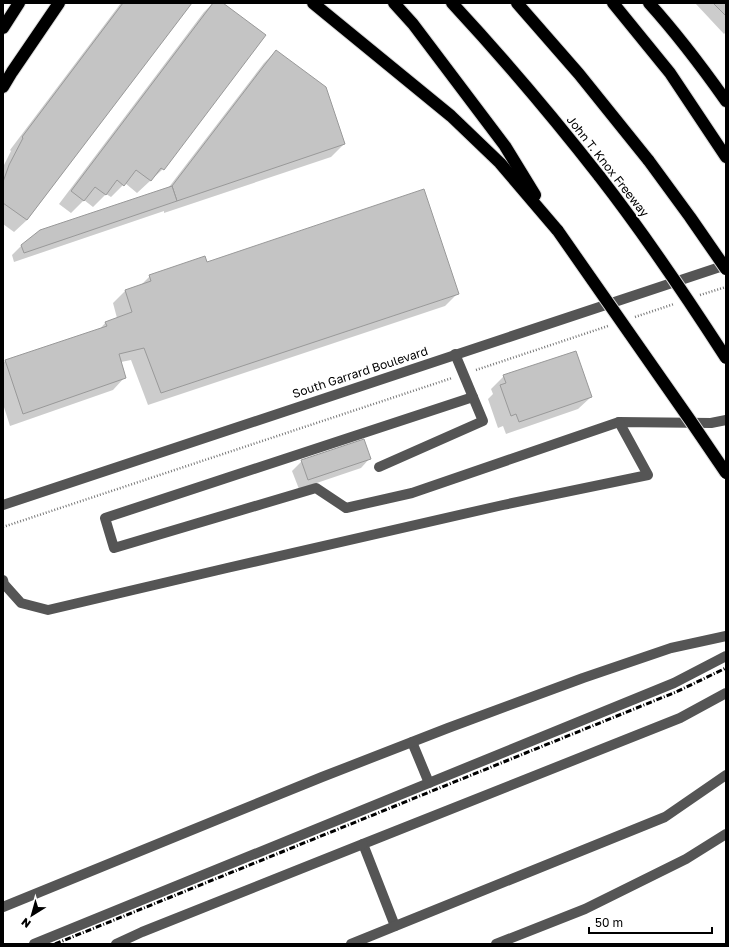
<svg xmlns="http://www.w3.org/2000/svg" width="729" height="947" viewBox="0 0 729 947" font-family="'Golos Text',sans-serif">
<style>
.shadow{fill:#0003}
.building{fill:#c4c4c4;stroke:#999}
.lines{fill:none;stroke-linecap:round;stroke-linejoin:round}
.highway-casing{stroke:#dbdbdb;stroke-width:14}
.path{stroke:#777;stroke-width:2.5;stroke-dasharray:1 2;stroke-linecap:butt}
.minor{stroke:#555;stroke-width:10}
.highway{stroke:#000;stroke-width:12}
.rail{stroke:#000;stroke-width:3;stroke-dasharray:6 2 1 2;stroke-linecap:butt}
.highway-bridge-casing{stroke:#dbdbdb;stroke-width:14;stroke-linecap:butt}
.highway-bridge{stroke:#000;stroke-width:12}
.labels{text-anchor:middle;dominant-baseline:central;stroke-width:3.5;stroke-linejoin:round;paint-order:stroke}
.street-label{font-size:12px;fill:#000;stroke:#fff}
</style>
<rect width="100%" height="100%" fill="#fff"/>
<g class="shadow">
<polygon points="121,3 191,3 27,220 14,232 3,224 3,167 11,151 10,150"/>
<polygon points="213,3 221,3 163,169 137,193 125,183 111,197 106,194 93,207 84,200 71,213 59,204 204,12"/>
<polygon points="695,3 726,3 726,32 724,34"/>
<polygon points="276,51 344,144 331,157 164,213 164,211 14,262 12,255 22,245 169,187 264,63"/>
<polygon points="207,263 458,293 445,306 148,405 131,360 121,362 125,377 113,390 10,426 3,404 3,363 5,361 99,330 106,322 117,318 113,303 125,291 140,286 150,276"/>
<polygon points="504,376 591,397 578,409 506,434 503,426 498,428 488,399 493,394 491,389"/>
<polygon points="370,458 361,468 299,489 292,471 302,461"/>
</g>
<g class="building">
<polygon points="123,3 192,3 27,220 3,203 3,182 9,165 23,138 22,137"/>
<polygon points="213,3 223,3 266,35 164,170 161,168 151,181 136,170 124,186 117,180 106,195 95,187 84,201 71,191"/>
<polygon points="713,3 726,3 726,16"/>
<polygon points="276,50 326,87 345,144 177,201 172,186"/>
<polygon points="172,186 177,201 24,253 21,245 40,230"/>
<polygon points="424,189 459,294 161,393 144,348 119,354 126,378 23,414 5,360 107,326 105,322 132,312 125,290 151,281 149,275 205,256 207,262"/>
<polygon points="576,351 592,397 519,422 516,414 511,416 500,385 506,383 503,375"/>
<polygon points="364,439 371,459 308,480 301,460"/>
</g>
<g class="lines">
<g class="highway-casing">
<g id="highway">
<polyline points="313,3 451,116 500,163 558,231"/>
<polyline points="394,3 413,24 505,146 535,195"/>
<path d="M452,3C504,59 553,117 600,177"/>
<polyline points="517,3 579,74 649,161"/>
<polyline points="613,3 670,73 726,157"/>
<path d="M649,3C677,34 702,67 726,101"/>
<polyline points="3,28 19,3"/>
<polyline points="3,87 12,72 59,3"/>
</g>
</g>
<g class="path">
<polyline points="700,295 726,287"/>
<polyline points="635,317 674,304"/>
<polyline points="476,370 608,326"/>
<polyline points="3,527 452,378"/>
</g>
<g class="minor">
<polyline points="473,397 105,518 114,548 316,488 346,508 412,493 619,422 711,423 726,420"/>
<polyline points="379,467 483,421 455,354"/>
<polyline points="3,505 726,265"/>
<polyline points="3,580 4,584 21,603 48,610 227,568 503,505 648,475 619,422"/>
<polyline points="412,742 429,783"/>
<polyline points="3,907 322,777 448,728 583,678 671,648 726,636"/>
<polyline points="395,926 363,844 680,718 726,693"/>
<polyline points="34,944 674,683 726,656"/>
<polyline points="116,944 142,932 363,844"/>
<polyline points="351,944 665,817 726,775"/>
<polyline points="496,944 585,909 686,859 726,834"/>
</g>
<use href="#highway" class="highway"/>
<polyline class="rail" points="55,944 676,692 726,668"/>
<g class="highway-bridge-casing">
<g id="highway-bridge">
<polyline points="649,161 690,217 726,269"/>
<path d="M600,177C645,235 686,296 726,358"/>
<polyline points="558,231 690,420 726,473"/>
</g>
</g>
<use href="#highway-bridge" class="highway-bridge"/>
</g>
<g class="labels">
<g class="street-label">
<text transform="translate(608 166) rotate(52)">John T. Knox Freeway</text>
<text transform="translate(360 372) rotate(-18)">South Garrard Boulevard</text>
</g>
</g>
<rect width="729" height="947" fill="none" stroke="#000000" stroke-width="8"/>
<g transform="translate(32 915) rotate(217)" stroke="#ffffff" stroke-width="3" paint-order="stroke">
<path d="M0-3L7 15L0 10L-7 15Z" fill="#000000"/>
<text y="-6" font-size="11" font-weight="bold" text-anchor="middle" fill="#000000">N</text>
</g>
<path d="M589 927v6h123v-6" fill="none" stroke="#000000" stroke-width="2"/>
<text x="595" y="927" font-size="12" fill="#000000" stroke="#ffffff" stroke-width="3" paint-order="stroke">50 m</text>
</svg>
